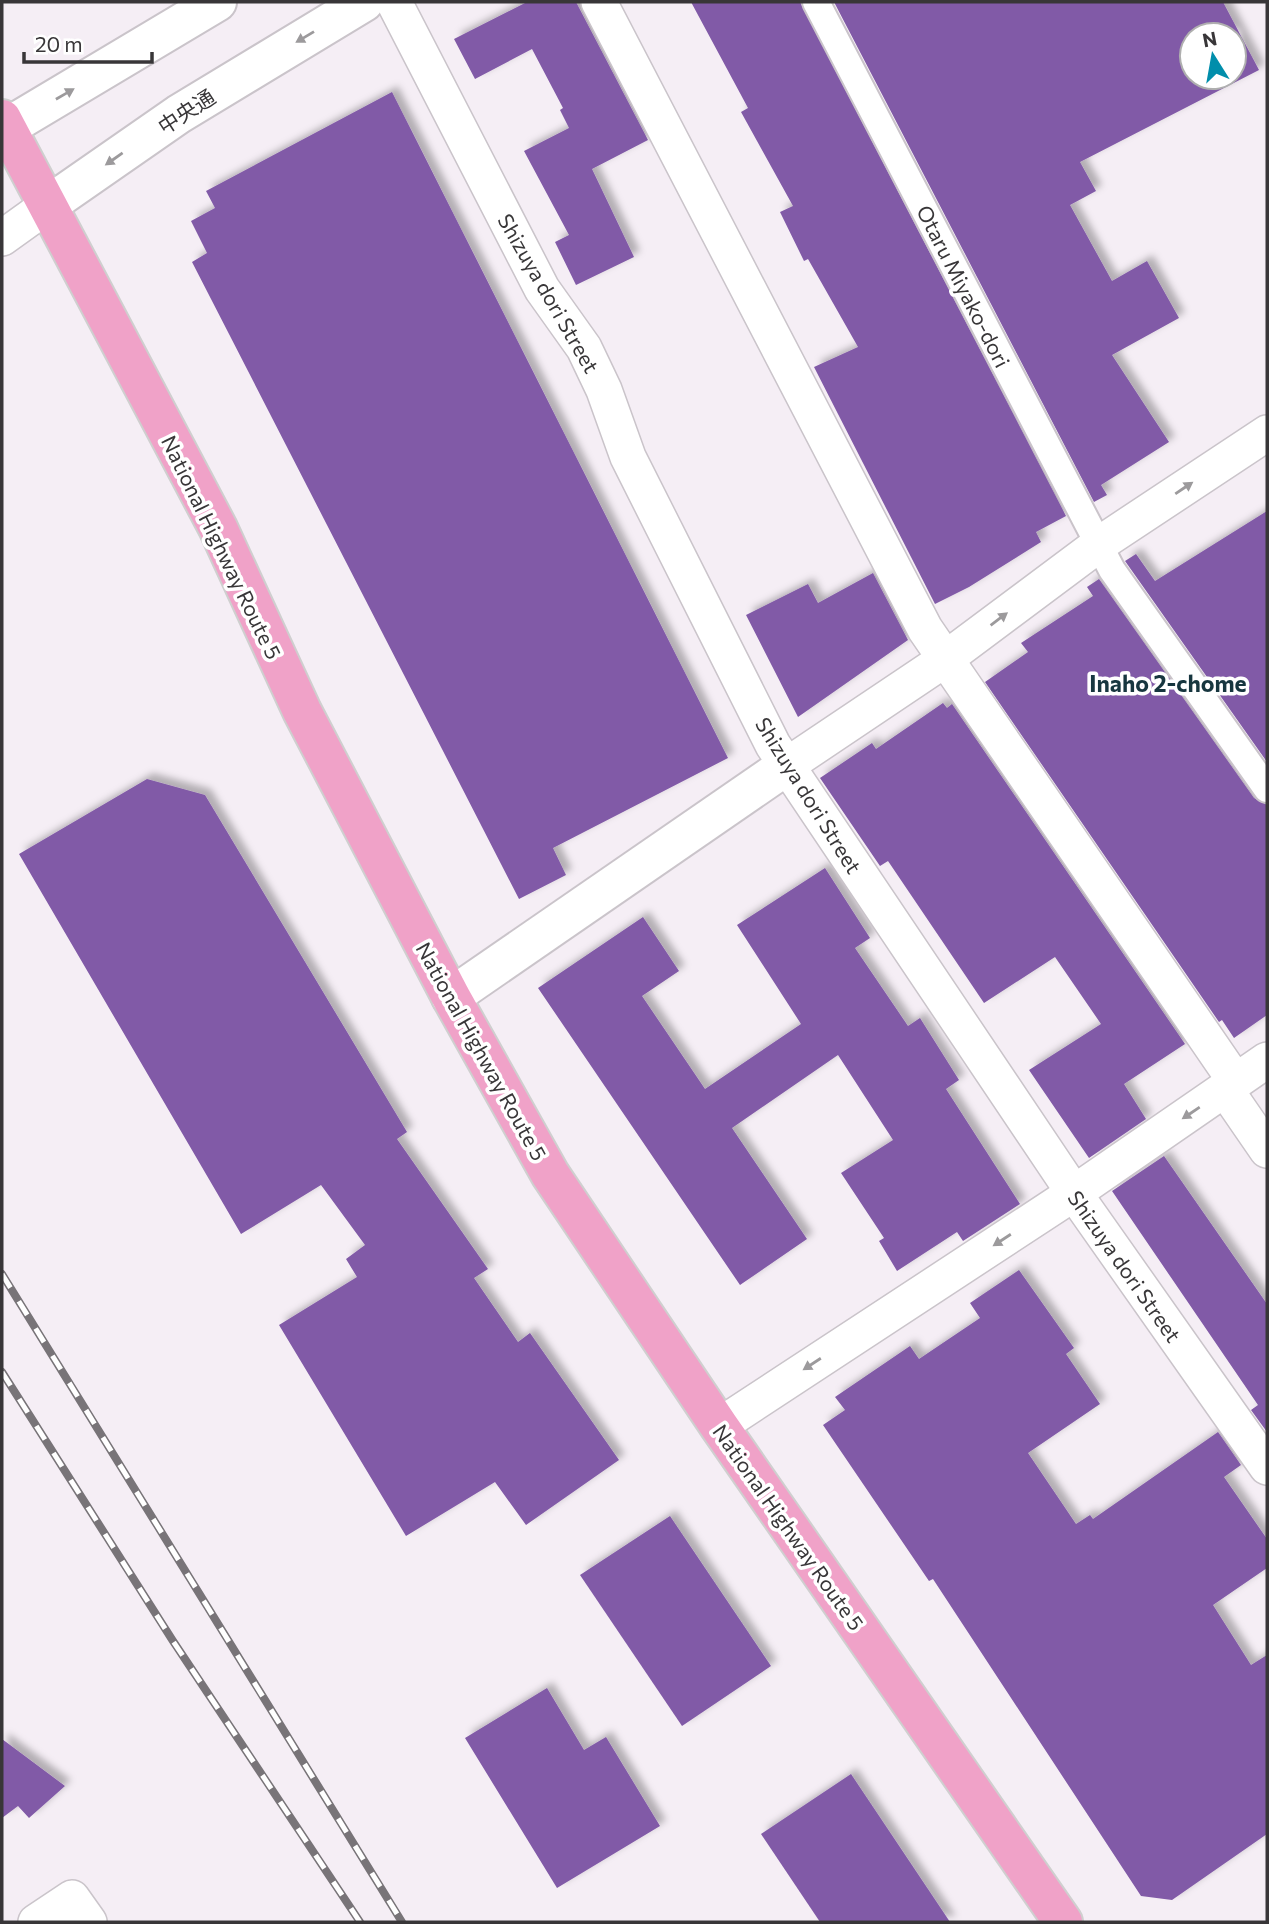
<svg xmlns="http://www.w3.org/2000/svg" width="1269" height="1924" viewBox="0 0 1269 1924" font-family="Commissioner,'Noto Sans JP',sans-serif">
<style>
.building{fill:#815aa7;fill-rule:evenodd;filter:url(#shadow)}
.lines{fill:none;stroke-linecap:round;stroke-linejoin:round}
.pedestrian-casing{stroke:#cac4ca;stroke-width:30}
.minor-casing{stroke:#cac4ca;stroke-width:38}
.tertiary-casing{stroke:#cac4ca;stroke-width:42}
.trunk-casing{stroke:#cfcfcf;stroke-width:42}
.pedestrian{stroke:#fff;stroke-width:26}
.minor{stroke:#fff;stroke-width:35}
.tertiary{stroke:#fff;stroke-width:38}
.trunk{stroke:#f0a2c8;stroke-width:38}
.rail-casing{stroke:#787478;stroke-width:8}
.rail{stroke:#fff;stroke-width:5;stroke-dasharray:16;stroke-linecap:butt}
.oneway{fill:#9c9a9c}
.labels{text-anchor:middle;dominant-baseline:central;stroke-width:7;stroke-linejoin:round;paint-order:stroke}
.street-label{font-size:21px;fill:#383638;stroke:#fff}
.neighbourhood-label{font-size:23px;font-weight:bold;fill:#17363f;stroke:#fff}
</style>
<defs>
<filter id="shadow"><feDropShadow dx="6" dy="-6" stdDeviation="3.5" flood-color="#0004"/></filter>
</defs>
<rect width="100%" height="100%" fill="#f5eef5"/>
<g class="building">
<polygon points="527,2 576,2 648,140 592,169 634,257 576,285 555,242 569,235 524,151 569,128 560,110 563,108 532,49 475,79 454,39"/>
<polygon points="691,2 800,2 1066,516 1036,532 1041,542 969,587 935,604 814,367 858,347 808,259 804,261 780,212 793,206 741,112 748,108"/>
<path d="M834,2H1223L1259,70L1080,162L1096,191L1070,205L1112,281L1147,261L1179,318L1112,355L1169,442L1101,485L1107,495L1094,502ZM1192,35H1234V77H1192Z"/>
<polygon points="392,92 728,758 553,848 566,875 519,899 192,262 207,253 191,221 215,208 206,191"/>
<polygon points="1267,511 1267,762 1125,561 1136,554 1155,581"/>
<polygon points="873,573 908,640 798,717 746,615 808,584 818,603"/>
<polygon points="1099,579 1254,798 1267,805 1267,1015 1234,1038 1222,1020 1219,1022 985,682 1028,652 1021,643 1093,596 1087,587"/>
<polygon points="943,703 947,708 952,704 1185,1044 1124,1084 1146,1119 1089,1158 1029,1070 1101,1024 1055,957 984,1003 888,861 880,866 820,778 872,743 876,749"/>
<polygon points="147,779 205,795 407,1132 397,1139 488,1269 474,1278 518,1342 530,1333 619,1460 526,1525 495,1482 406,1536 279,1325 357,1277 346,1259 365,1245 321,1185 241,1234 19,854"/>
<polygon points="825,868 870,938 855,948 908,1026 920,1018 959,1080 946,1089 1020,1204 963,1241 957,1232 897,1271 879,1241 884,1238 841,1173 893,1140 838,1055 732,1128 807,1239 740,1285 538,988 643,917 679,971 642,996 705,1089 801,1024 737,925"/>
<polygon points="1164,1156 1267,1304 1267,1432 1251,1410 1258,1405 1112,1191"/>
<polygon points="1019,1270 1074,1348 1066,1354 1100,1404 1028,1453 1076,1524 1090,1515 1093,1519 1218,1432 1241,1465 1224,1477 1267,1539 1267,1568 1213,1605 1251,1665 1267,1655 1267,1834 1172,1900 1141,1896 933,1579 929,1581 823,1425 845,1410 835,1397 910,1346 919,1359 980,1318 970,1303"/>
<polygon points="670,1516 771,1666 682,1726 580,1575"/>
<polygon points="547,1688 584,1750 606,1737 660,1826 557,1888 465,1738"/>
<polygon points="2,1739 65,1786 29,1818 18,1806 2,1818"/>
<polygon points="851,1774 950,1922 820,1922 761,1834"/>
</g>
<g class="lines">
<g class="pedestrian-casing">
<polyline id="pedestrian" points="816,2 1112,570 1267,789"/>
</g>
<g class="minor-casing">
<g id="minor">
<polyline points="394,2 542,289 584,348 604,390 628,457 773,745 1074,1193 1267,1467"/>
<polyline points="599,2 925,629 1236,1082"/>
<polyline points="2,238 48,205"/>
<polyline points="786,766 944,660 1098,545 1267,433"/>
<polyline points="1225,1089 1267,1150"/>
<polyline points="719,1426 1074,1193 1267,1060"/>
<polyline points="36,1922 72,1898 89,1922"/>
</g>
</g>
<g class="tertiary-casing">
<g id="tertiary">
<polyline points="6,128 217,2"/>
<polyline points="48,205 179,114 364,2"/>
<polyline points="451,997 786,766"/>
</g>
</g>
<g class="trunk-casing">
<polyline id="trunk" points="2,119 218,528 302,711 451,997 550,1174 719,1426 1063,1922"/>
</g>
<use href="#pedestrian" class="pedestrian"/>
<use href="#minor" class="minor"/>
<use href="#tertiary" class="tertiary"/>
<use href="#trunk" class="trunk"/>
<g class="rail-casing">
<g id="rail">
<polyline points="2,1274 402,1922"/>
<polyline points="2,1372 173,1641 360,1922"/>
</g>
</g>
<use href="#rail" class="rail"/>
</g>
<defs><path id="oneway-solid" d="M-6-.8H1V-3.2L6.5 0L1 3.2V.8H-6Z" transform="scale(1.75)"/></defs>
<g class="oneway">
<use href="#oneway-solid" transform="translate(305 37) rotate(149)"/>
<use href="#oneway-solid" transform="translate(65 94) rotate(-30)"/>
<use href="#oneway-solid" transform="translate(114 159) rotate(145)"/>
<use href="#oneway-solid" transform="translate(1184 488) rotate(-34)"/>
<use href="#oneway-solid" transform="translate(999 619) rotate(-37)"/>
<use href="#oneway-solid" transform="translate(1191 1113) rotate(146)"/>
<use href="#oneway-solid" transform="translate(1002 1240) rotate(147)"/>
<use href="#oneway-solid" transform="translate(812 1364) rotate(147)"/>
</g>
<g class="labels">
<g class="street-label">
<text transform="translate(186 111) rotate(-33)">中央通</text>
<text transform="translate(964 286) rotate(63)">Otaru Miyako-dori</text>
<text transform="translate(549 293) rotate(60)">Shizuya dori Street</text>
<text transform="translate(222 547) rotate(64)">National Highway Route 5</text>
<text transform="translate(809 795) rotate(58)">Shizuya dori Street</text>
<text transform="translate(482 1051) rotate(61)">National Highway Route 5</text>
<text transform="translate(1125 1266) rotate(55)">Shizuya dori Street</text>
<text transform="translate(789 1527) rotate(55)">National Highway Route 5</text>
</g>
<g class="neighbourhood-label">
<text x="1168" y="683">Inaho 2-chome</text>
</g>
</g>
<rect width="1269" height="1924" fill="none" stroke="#383638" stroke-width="7"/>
<g transform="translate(1213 56) rotate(349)"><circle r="33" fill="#ffffff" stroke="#afafaf" stroke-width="2"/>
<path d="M0-5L12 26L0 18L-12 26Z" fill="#018eab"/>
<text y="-10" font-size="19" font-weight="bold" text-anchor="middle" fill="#383638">N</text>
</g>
<path d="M24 52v10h128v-10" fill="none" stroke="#383638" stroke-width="3.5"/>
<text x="35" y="52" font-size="21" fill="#383638" stroke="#ffffff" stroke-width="5" paint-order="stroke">20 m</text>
</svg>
